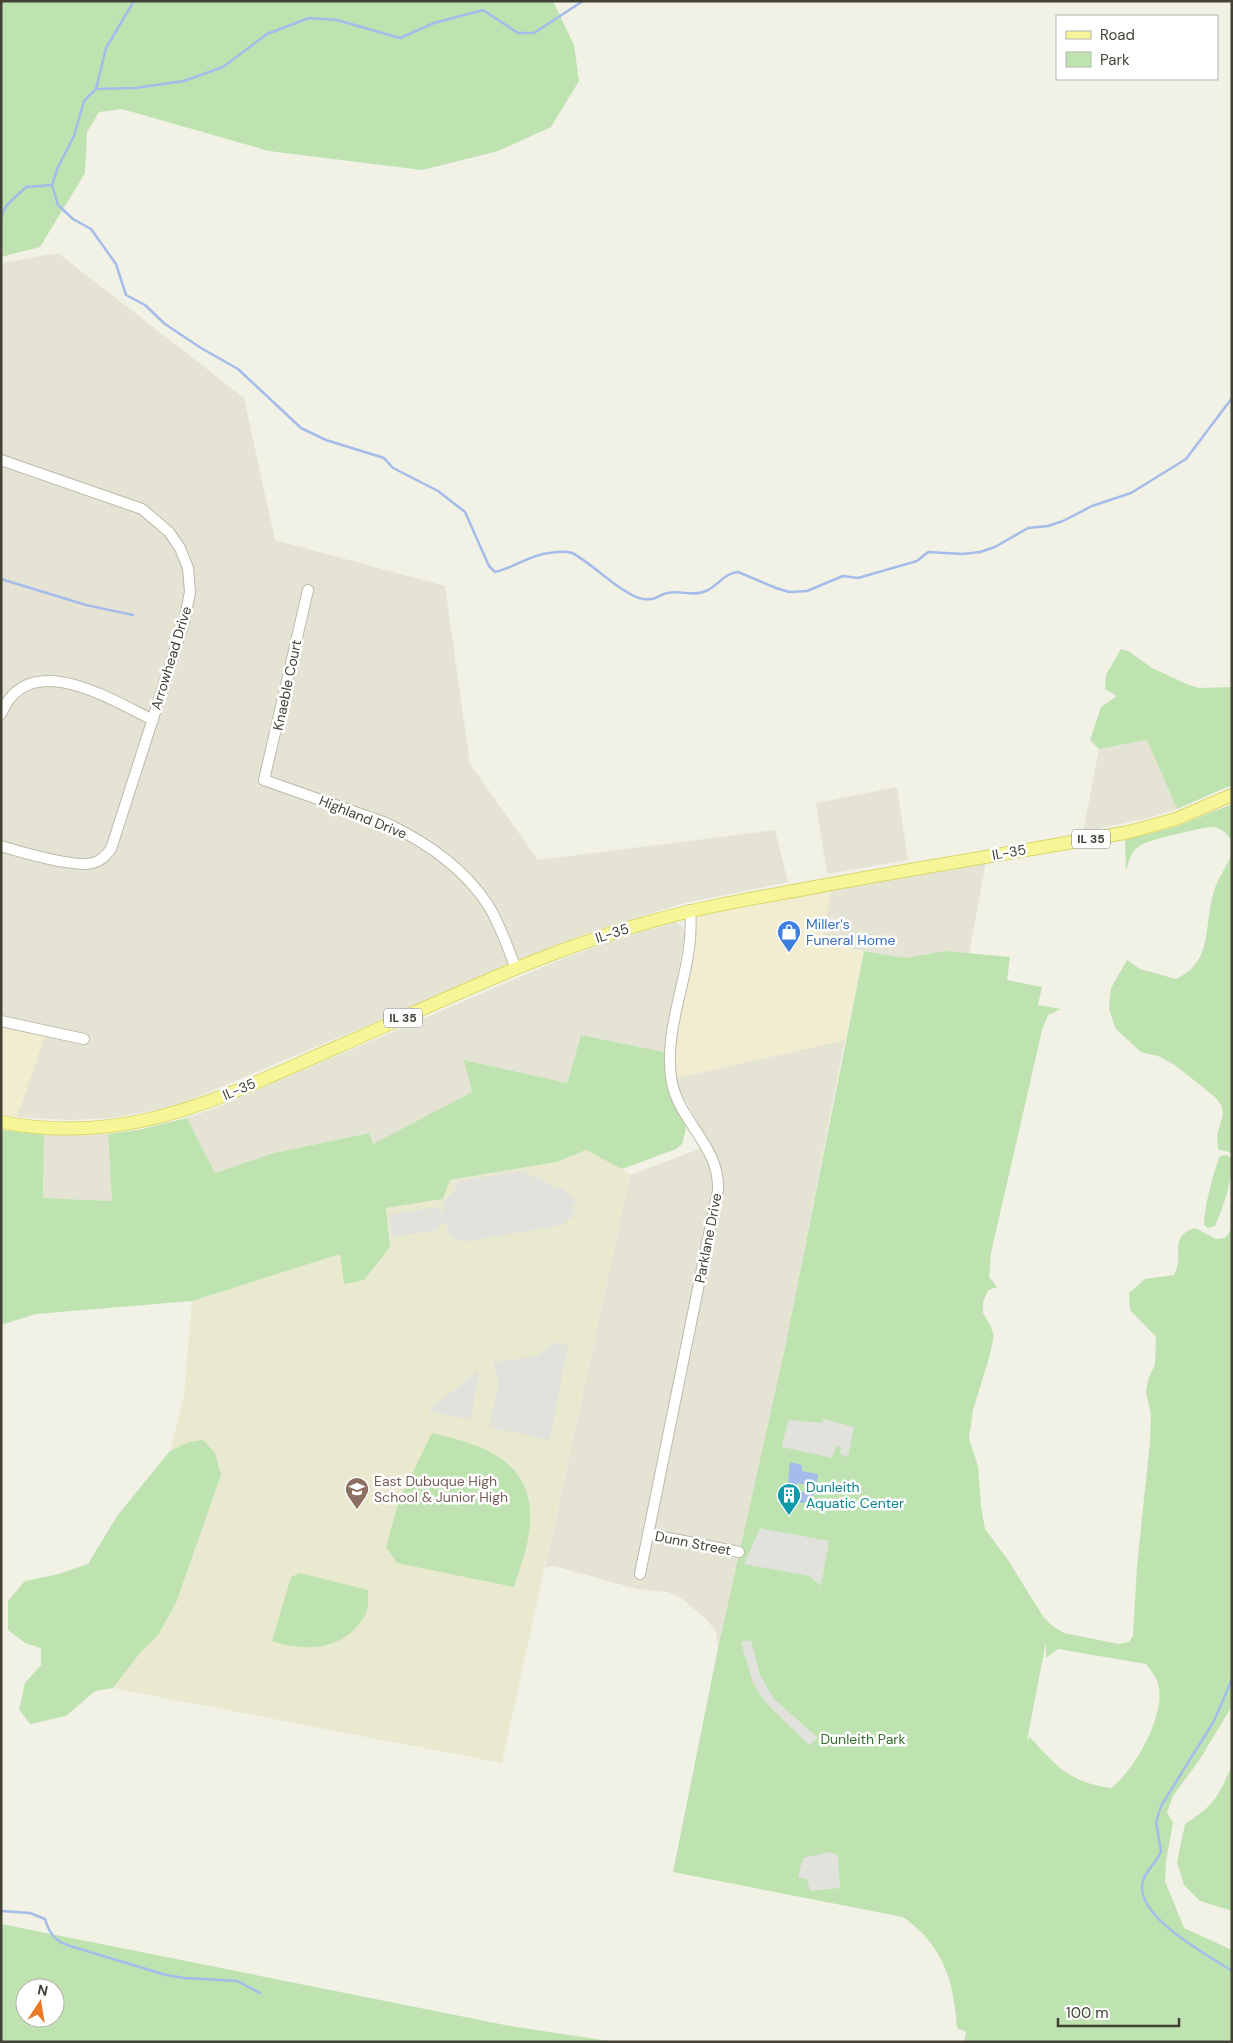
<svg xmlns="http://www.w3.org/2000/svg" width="1233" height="2043" viewBox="0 0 1233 2043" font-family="'DM Sans',sans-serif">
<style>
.residential{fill:#e5e4d4}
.commercial{fill:#f2edd1}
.education{fill:#e9e9d0}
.green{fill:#bee3b1;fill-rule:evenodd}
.parking{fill:#e2e2dd}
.water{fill:#a5bbea}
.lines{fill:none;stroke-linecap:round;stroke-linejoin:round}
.stream{stroke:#a5bbea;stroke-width:2.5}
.minor-casing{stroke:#bcbba9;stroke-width:12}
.major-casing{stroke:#dad86b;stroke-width:14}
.minor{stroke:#fff;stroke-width:10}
.major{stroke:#f6f699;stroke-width:12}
.labels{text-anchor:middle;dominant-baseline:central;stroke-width:5;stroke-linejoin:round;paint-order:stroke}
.shield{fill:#fff;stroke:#7b7b72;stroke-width:1}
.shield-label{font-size:12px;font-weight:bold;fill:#434235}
.street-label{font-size:14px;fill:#434235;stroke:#fff}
.shop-label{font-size:14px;fill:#366cbe;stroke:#fff;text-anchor:start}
.education-label{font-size:14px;fill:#785e54;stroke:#fff;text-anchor:start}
.culture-label{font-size:14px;fill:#0d838f;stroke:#fff;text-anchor:start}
.park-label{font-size:14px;fill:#34702d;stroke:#fff}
</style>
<rect width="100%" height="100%" fill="#f1f1e5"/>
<g class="residential">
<polygon points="58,253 244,398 275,540 445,586 470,764 538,860 775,830 788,882 685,903 584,934 183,1103 157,1110 110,1118 69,1120 17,1117 48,1026 1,1016 1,263"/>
<polygon points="1147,740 1177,809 1148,818 1083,832 1099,749"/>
<polygon points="897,787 908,860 827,874 816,803"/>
<polygon points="986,862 969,954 946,951 905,958 821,943 831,891"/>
<polygon points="675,922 682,926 685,933 664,1052 581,1035 567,1083 465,1060 473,1092 373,1144 368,1133 274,1153 215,1173 187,1118 218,1107 552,963 608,942"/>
<polygon points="845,1040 784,1352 718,1648 716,1632 706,1619 681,1598 668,1592 637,1589 554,1566 545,1568 630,1175 710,1145 680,1091 676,1078"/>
<polygon points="108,1134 112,1201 43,1198 44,1135"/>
</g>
<g class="commercial">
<polygon points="831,891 821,943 864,951 845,1040 676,1078 673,1064 676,1034 697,920 700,916"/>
<polygon points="1,1016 48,1026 17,1117 1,1114"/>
</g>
<polygon class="education" points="586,1150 615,1163 630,1175 502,1763 113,1688 184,1395 192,1301 340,1254 390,1247 386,1208 443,1199 450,1180 556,1162"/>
<g class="green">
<polygon points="1,1 553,1 574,45 579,81 551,127 498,151 422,170 269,151 122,109 99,112 87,132 85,173 40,247 1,257"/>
<polygon points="1121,649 1128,651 1152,668 1189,685 1199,688 1232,687 1232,785 1177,809 1147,740 1099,749 1090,740 1101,707 1117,696 1105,689 1106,675"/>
<path d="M1232,804V844C1230,835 1222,828 1213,827C1202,827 1150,840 1141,845C1131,850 1129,861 1126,871L1125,840L1178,826Z"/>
<path d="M1232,850V1153L1218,1149L1217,1135L1223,1115L1222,1107L1216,1098L1175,1065L1158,1056L1141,1052L1115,1028L1109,1008L1111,988L1127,960L1140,969L1176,979C1216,960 1202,924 1215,888C1219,875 1230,863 1232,850Z"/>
<path d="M864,951L905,958L946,951L1010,957L1007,980L1042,987L1038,1005L1061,1009L1048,1015L1042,1030L991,1253L989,1277L997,1287L988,1290L983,1302V1313L990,1325L994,1336L989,1358L973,1410L969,1438L978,1466L981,1507L985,1529L1008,1560L1044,1618L1054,1627L1064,1633L1119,1644L1129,1642L1133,1636L1137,1566L1150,1442L1151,1415L1146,1392L1148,1380L1155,1364L1156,1337L1130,1310L1129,1293L1145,1279L1174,1275C1185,1256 1167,1237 1195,1228L1216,1239L1225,1238L1232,1228V1706L1200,1759L1173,1796L1167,1812L1173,1823L1166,1861L1165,1881L1184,1928L1232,1950V2042H964L966,2032L957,2028C954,1981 943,1945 903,1917L673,1872L718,1648L784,1352ZM1046,1642V1658L1058,1649L1146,1664C1152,1672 1158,1679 1159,1688C1164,1718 1134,1771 1111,1788C1069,1782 1057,1767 1030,1737L1027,1740Z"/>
<path d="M581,1035L664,1052C663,1088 677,1098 686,1129L682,1144L676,1149L622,1169L586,1150L556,1162L450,1180L443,1199L386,1208L390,1247L364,1280L344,1284L340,1254L192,1301L36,1314L1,1325V1130L44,1135L43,1198L112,1201L108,1134L138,1130L187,1118L215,1173L274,1153L369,1133L373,1144L472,1092L464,1060L567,1083Z"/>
<path d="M1226,1155L1231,1158C1233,1181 1224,1205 1215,1226L1208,1228L1204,1225C1204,1208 1213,1173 1220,1156Z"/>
<path d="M432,1433C483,1445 534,1460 530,1524C529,1545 520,1567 514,1587L397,1563L386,1547L399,1500Z"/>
<polygon points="203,1440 215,1453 221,1475 176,1603 158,1635 140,1653 113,1688 95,1691 66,1716 30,1724 19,1709 25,1683 41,1665 41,1648 25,1643 8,1630 8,1601 25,1581 59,1574 88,1564 117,1516 170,1451 189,1442"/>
<path d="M300,1573L368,1590C368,1597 369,1607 366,1613C347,1650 307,1653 272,1641L291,1577Z"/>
<path d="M1232,1765V1911L1200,1901L1184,1885L1177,1862L1185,1824C1215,1805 1218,1797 1232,1765Z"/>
<path d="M1,1924L510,2026L616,2042H1ZM25,1988H55V2018H25Z"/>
</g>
<g class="parking">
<polygon points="524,1170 531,1177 538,1177 554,1187 563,1189 576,1201 571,1210 575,1209 573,1216 562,1225 463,1242 452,1237 445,1224 442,1223 439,1225 439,1230 392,1237 389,1215 439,1207 442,1213 445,1201 457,1187 454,1182"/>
<polygon points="557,1342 568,1344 550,1440 489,1427 499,1384 493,1362 537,1356"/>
<polygon points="477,1371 478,1380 470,1420 428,1411"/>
<polygon points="823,1419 854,1427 848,1457 840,1454 841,1448 836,1446 832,1458 782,1447 788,1420 822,1423"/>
<polygon points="760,1528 829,1541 821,1586 809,1576 744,1564"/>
<polygon points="751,1640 760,1675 774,1699 818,1738 809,1745 765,1702 753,1683 741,1642"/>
<polygon points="831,1852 838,1856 840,1888 810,1891 807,1879 798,1877 803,1858"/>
</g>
<path class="water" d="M790,1462L802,1465V1471L818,1474L816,1487L797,1483L796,1488L799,1492H804L805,1489L815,1491C813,1501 805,1505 795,1502L787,1492Z"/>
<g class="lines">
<g class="stream">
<path d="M134,1L106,48L96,89L84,101L74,136L58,167L52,185L58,205L73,219L91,229L116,264L126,295L145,305L165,324L201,348L238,369L301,428L326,440L384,458L393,468L438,491L465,512L489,566L495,572C514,568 529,555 549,553C555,552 567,551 572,553C591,562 622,595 643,599C658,601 658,594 668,593C681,590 693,597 706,591C718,586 724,573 738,572L776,588L789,592L807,591L843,576L858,578L917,561L928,552L963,554L980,552L995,547L1028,528L1048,526L1063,521L1092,506L1131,493L1186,459L1232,398"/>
<polyline points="96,89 135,88 184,81 223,67 267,34 309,18 337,20 400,38 434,23 483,10 518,33 534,33 583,1"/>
<polyline points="1,217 6,206 26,187 52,185"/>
<polyline points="1,579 86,605 133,615"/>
<path d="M1232,1679L1214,1721L1161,1806L1156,1822L1161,1851C1157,1861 1145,1873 1143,1881C1133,1916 1208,1955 1232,1971"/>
<path d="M1,1911L30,1913L45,1919C50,1935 55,1941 70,1946L166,1975L185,1978L237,1981L260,1993"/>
</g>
<g class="minor-casing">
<g id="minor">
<path d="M1,460L142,509L169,532L180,548L188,568L190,592L184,622L111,849C106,855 101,861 93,863C75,868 20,852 1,846"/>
<path d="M308,590L264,780L386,823C426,842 464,868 488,905C500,924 508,948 516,969"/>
<path d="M1,714C28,647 110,699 153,720"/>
<polyline points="1,1021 84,1039"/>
<polyline points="648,1534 739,1552"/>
<path d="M640,1574L718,1190C720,1147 680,1122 672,1083C661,1025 696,969 690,910"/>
</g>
</g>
<g class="major-casing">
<path id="major" d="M1,1122C130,1147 222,1097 335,1048C436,1004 536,954 642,924C699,907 757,898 815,887C920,867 1025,851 1129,832L1176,819L1232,795"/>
</g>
<use href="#minor" class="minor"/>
<use href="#major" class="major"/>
</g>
<defs>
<g id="shop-pin" transform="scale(1.25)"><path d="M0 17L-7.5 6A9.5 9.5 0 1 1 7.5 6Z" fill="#3f7fe0" stroke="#fff"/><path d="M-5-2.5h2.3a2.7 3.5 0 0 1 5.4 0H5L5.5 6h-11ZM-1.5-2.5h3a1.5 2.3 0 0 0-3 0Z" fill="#fff"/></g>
<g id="school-pin" transform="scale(1.25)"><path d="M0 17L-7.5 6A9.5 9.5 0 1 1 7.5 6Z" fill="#8d6e63" stroke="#fff"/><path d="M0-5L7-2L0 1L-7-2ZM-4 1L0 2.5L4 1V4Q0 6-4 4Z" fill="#fff"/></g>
<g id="building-pin" transform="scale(1.25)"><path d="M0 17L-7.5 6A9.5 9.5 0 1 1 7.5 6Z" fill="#0f9aa8" stroke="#fff"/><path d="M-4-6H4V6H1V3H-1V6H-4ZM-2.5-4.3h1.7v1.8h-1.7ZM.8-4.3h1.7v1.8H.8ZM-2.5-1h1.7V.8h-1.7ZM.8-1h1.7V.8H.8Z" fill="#fff"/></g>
</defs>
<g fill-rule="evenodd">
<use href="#shop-pin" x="789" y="932"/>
<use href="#school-pin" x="357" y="1489"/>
<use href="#building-pin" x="789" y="1495"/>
</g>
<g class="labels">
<g class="shield">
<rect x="1072" y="829.5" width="38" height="19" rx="4"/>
<rect x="384" y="1008.5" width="38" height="19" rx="4"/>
</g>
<g class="shield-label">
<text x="1091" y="839">IL 35</text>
<text x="403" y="1018">IL 35</text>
</g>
<g class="street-label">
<text transform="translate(171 658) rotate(-73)">Arrowhead Drive</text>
<text transform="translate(287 685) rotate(-78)">Knaeble Court</text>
<text transform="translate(363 817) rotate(22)">Highland Drive</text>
<text transform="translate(1009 852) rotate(-10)">IL-35</text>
<text transform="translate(612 933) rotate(-18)">IL-35</text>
<text transform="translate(239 1089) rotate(-23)">IL-35</text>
<text transform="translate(708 1238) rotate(-79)">Parklane Drive</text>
<text transform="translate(693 1543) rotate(11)">Dunn Street</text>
</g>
<g class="shop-label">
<text x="806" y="924">Miller's<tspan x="806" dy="16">Funeral Home</tspan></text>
</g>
<g class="education-label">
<text x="374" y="1481">East Dubuque High<tspan x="374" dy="16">School &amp; Junior High</tspan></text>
</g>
<g class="culture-label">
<text x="806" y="1487">Dunleith<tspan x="806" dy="16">Aquatic Center</tspan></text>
</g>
<g class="park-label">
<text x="863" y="1739">Dunleith Park</text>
</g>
</g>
<rect width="1233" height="2043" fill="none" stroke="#434235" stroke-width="5"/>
<rect x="1056" y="15" width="162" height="65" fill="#ffffff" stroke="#b4b3ae"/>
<rect x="1066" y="31" width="25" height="8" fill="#f6f699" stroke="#b4b3ae"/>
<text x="1100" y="40" font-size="15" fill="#434235">Road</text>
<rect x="1066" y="52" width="25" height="15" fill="#bee3b1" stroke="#b4b3ae"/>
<text x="1100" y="65" font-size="15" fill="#434235">Park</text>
<g transform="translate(40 2003) rotate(12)"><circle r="24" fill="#ffffff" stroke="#b4b3ae"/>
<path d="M0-4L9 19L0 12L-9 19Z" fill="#e97924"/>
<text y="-8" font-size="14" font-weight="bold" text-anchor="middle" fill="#434235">N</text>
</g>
<path d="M1058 2018v8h121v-8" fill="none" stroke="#434235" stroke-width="2.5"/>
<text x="1066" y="2018" font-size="15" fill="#434235" stroke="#ffffff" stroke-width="4" paint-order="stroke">100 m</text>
</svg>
